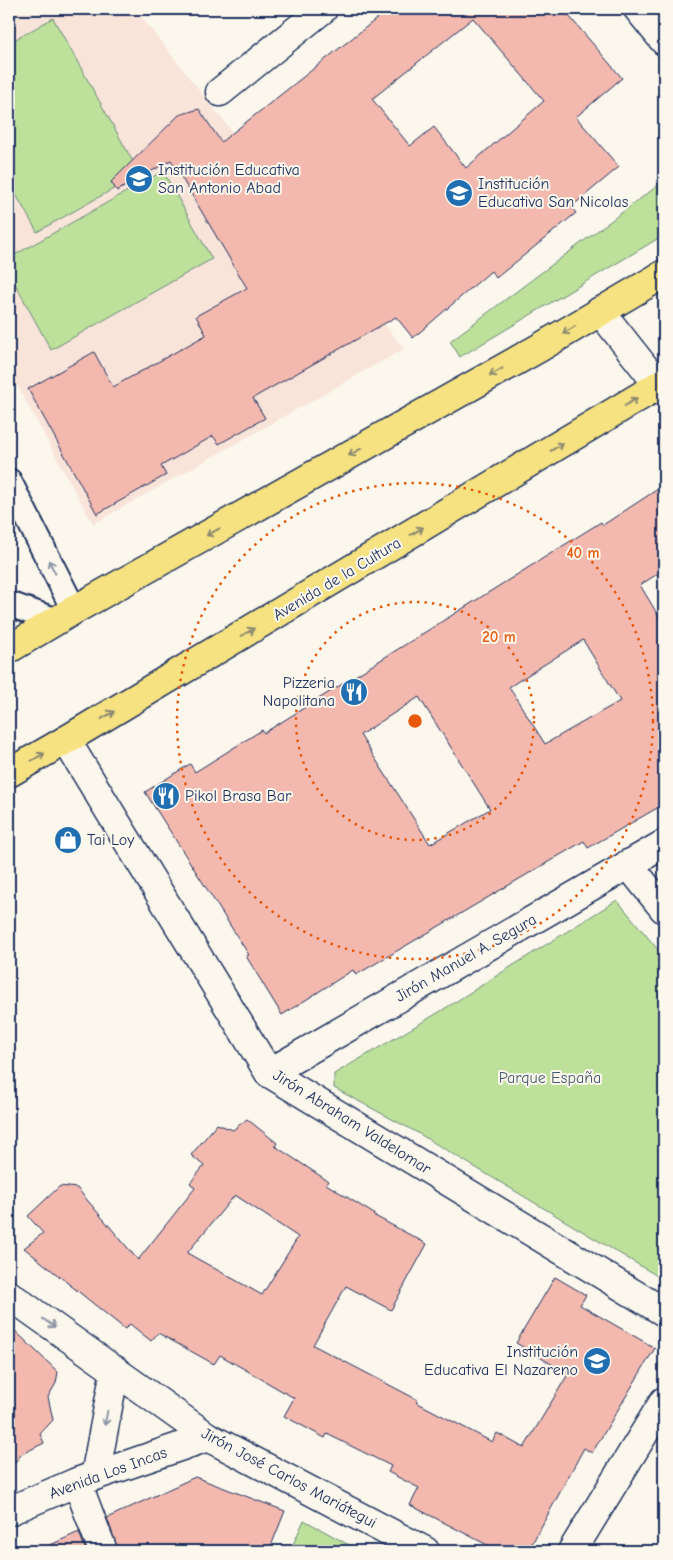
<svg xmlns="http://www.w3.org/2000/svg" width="673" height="1560" viewBox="0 0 673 1560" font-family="'Comic Neue',sans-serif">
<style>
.built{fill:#f9e4da}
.green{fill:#bde09a;stroke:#6c887c}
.building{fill:#f3b9af;stroke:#1b2f5e;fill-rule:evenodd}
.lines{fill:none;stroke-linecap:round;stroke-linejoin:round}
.lane-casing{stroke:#1b2f5e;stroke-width:28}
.street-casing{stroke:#1b2f5e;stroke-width:31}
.highway-casing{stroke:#1b2f5e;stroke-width:31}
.lane{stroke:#fbf7ec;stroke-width:24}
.street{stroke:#fbf7ec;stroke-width:28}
.highway{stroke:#f7e281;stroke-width:28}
.oneway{stroke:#898870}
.oneway2{stroke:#8b93a5}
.ring{fill:none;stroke:#e8590c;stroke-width:2.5;stroke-dasharray:2.5 5}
.labels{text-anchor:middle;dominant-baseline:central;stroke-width:4;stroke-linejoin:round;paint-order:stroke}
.poi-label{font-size:16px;fill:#1b2f5e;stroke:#fbf7ec;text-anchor:start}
.street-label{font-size:16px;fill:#1b2f5e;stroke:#fbf7ec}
.park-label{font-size:16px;fill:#445b6d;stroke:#fbf7ec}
.centre{fill:#e8590c;stroke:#fbf7ec;stroke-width:2.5}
.ring-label{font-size:15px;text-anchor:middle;font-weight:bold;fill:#e8590c;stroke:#fbf7ec;stroke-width:4;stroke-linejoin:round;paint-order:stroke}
</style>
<rect width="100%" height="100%" fill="#fbf7ec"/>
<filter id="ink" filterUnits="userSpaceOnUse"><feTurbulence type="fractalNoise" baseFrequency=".02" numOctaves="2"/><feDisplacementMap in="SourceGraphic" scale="10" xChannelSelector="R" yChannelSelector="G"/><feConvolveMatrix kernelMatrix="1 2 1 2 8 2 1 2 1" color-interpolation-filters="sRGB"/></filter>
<g filter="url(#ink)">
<polygon class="built" points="9,9 135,9 404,349 93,524 9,371"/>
<g class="green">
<polygon points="53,18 140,174 37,232 9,182 9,43"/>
<polygon points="163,171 212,259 51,350 9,273 9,258"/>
<polygon points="664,181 664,235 460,357 450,341"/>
<polygon points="617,900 664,957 664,1280 416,1132 334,1088 334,1074 436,1014"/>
<polygon points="304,1520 360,1551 290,1551"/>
</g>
<g class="building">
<path d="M389,9H563L622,78L576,117L619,167L571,207L576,213L543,240L496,278L491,271L413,338L396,317L253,398L265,418L219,444L213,436L161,466L166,475L97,514L28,389L94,352L113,387L206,335L196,316L247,288L171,160L117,191L111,182L179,115L199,109L221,142ZM473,18L544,101L466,168L434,127L410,146L372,99Z"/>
<path d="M664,485V570L640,585L664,625V804L588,848L584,841L356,975L353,970L282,1015L246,956L249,955L145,792L190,764L195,772L262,730L264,733L601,522L603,525ZM583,640L620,701L545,744L509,687ZM419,697L490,809L430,844L360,735Z"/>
<path d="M247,1119L277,1143L275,1146L328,1181L326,1184L374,1214L373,1215L427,1244L391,1310L346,1286L313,1345L418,1400L416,1402L492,1442L497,1433L524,1448L568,1374L516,1343L555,1277L586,1295L580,1305L655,1348L592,1453L584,1448L528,1551H499L410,1505L419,1488L388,1472L391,1466L327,1434L325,1438L284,1416L294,1398L220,1355L214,1364L158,1333L151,1341L130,1324L125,1329L24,1248L43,1233L28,1216L60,1186L77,1188L138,1260L195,1188L190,1183L204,1166L191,1155L217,1124L233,1130ZM235,1195L298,1237L262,1295L187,1253Z"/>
<polygon points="9,1325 58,1372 56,1383 48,1397 53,1420 40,1434 44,1443 22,1454 9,1469"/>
<polygon points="195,1477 285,1511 269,1551 118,1551 107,1518"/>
<polygon points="79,1532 86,1551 37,1551"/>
</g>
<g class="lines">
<g class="lane-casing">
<g id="lane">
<polyline points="9,481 74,610"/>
<polyline points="9,604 57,621"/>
</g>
</g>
<g class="street-casing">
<g id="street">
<polyline points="638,9 664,41"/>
<polyline points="220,92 323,9"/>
<polyline points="600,311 664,392"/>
<polyline points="66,740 269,1073 664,1312"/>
<polyline points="628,864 664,909"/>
<polyline points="269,1073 664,844"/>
<polyline points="9,1295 208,1437 425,1551"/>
<polyline points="95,1476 115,1370"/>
<polyline points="77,1482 103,1551"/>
<polyline points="9,1511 77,1482 208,1437"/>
<polyline points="572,1551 664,1401"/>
</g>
</g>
<g class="highway-casing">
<g id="highway">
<polyline points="9,649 74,610 539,348 664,274"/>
<polyline points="9,773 66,740 664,382"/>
</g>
</g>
<use href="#lane" class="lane"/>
<use href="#street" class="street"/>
<use href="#highway" class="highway"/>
</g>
<defs><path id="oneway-shaft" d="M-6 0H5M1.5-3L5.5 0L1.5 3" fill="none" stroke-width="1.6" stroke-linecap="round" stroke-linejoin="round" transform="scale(1.25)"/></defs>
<g class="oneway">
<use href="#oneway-shaft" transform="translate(569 330) rotate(149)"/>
<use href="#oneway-shaft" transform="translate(496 372) rotate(151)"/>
<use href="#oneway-shaft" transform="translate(631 402) rotate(-32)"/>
<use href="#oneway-shaft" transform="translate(557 447) rotate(-31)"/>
<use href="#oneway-shaft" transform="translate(355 452) rotate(151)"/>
<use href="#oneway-shaft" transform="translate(417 531) rotate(-31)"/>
<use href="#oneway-shaft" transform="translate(213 532) rotate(151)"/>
<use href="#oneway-shaft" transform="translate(248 632) rotate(-31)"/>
<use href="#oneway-shaft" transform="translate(108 715) rotate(-31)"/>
<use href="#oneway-shaft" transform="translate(38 757) rotate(-30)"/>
</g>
<g class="oneway2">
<use href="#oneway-shaft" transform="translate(52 567) rotate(-117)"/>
<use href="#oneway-shaft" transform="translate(49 1323) rotate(35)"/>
<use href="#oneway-shaft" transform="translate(106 1418) rotate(101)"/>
</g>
</g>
<g class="ring">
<circle cx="415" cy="721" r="119"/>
<circle cx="415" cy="721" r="238"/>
</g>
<defs>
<g id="school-disc" transform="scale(1.4375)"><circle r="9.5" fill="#1f6fb2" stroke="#fbf7ec"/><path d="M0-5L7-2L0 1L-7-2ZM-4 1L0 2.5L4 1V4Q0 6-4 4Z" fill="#fff"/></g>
<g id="restaurant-disc" transform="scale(1.4375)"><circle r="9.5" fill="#1f6fb2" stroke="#fbf7ec"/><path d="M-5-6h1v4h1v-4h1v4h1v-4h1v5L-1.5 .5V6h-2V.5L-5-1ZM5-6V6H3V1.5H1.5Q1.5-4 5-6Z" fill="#fff"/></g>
<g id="shop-disc" transform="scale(1.4375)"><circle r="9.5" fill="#1f6fb2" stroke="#fbf7ec"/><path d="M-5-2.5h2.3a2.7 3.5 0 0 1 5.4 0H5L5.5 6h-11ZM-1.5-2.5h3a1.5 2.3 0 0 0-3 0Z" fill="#fff"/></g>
</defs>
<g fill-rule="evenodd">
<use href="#school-disc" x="139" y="179"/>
<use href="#school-disc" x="459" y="193"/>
<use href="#restaurant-disc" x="354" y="692"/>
<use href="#restaurant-disc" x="166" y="796"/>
<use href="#shop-disc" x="68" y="840"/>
<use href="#school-disc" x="597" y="1361"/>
</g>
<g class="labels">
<g class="poi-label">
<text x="158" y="170">Institución Educativa<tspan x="158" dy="18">San Antonio Abad</tspan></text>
<text x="478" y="184">Institución<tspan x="478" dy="18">Educativa San Nicolas</tspan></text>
<text x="335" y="683" text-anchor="end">Pizzeria<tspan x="335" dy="18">Napolitana</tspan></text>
<text x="185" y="796">Pikol Brasa Bar</text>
<text x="87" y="840">Tai Loy</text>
<text x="578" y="1352" text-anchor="end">Institución<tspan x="578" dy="18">Educativa El Nazareno</tspan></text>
</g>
<g class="street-label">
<text transform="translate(337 579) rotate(-31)">Avenida de la Cultura</text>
<text transform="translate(466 958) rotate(-30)">Jirón Manuel A. Segura</text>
<text transform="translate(352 1122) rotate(32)">Jirón Abraham Valdelomar</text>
<text transform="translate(108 1473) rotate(-20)">Avenida Los Incas</text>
<text transform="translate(289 1478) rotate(28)">Jirón José Carlos Mariátegui</text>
</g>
<g class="park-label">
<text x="550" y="1078">Parque España</text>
</g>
</g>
<circle cx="415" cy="721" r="8" class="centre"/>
<g class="ring-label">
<text x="583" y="558">40 m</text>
<text x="499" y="642">20 m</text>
</g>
<rect width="673" height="1560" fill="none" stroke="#fbf7ec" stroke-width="30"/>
<rect x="15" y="15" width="643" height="1530" fill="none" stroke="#1b2f5e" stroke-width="2" filter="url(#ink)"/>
</svg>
